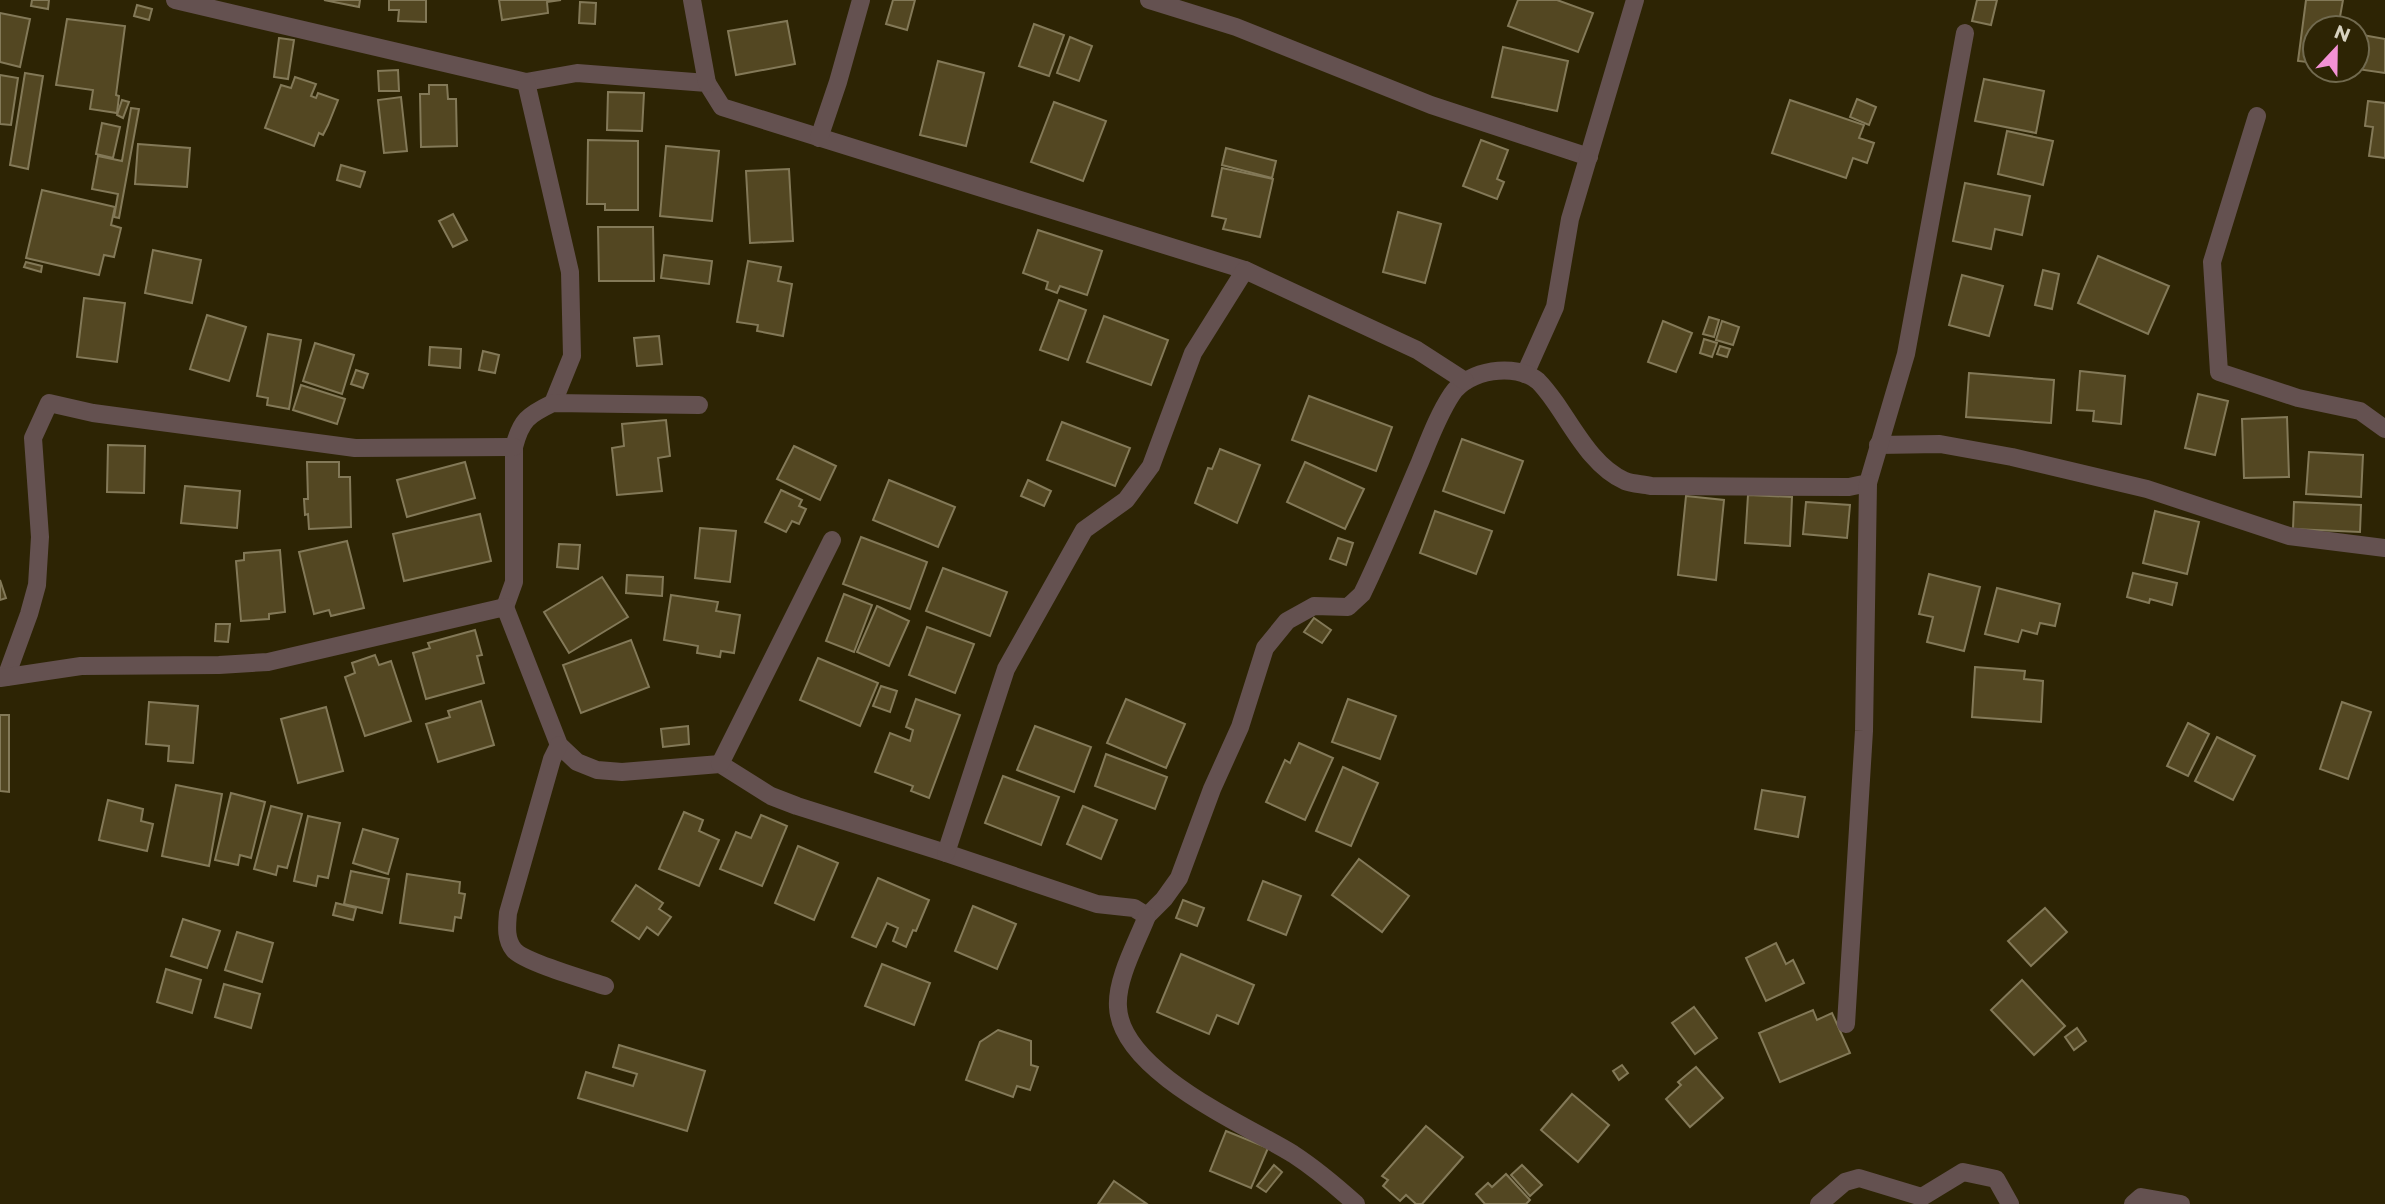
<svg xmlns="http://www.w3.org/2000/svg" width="2385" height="1204" viewBox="0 0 2385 1204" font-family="Montserrat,sans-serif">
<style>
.building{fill:#534722;stroke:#837958;stroke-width:2}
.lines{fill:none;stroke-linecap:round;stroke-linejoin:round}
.minor{stroke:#645150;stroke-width:18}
</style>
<rect width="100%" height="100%" fill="#2d2404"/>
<g class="building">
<polygon points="32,0 49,0 48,9 31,6"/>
<polygon points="324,0 360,0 359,7"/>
<polygon points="389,0 426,0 426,22 398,21 399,10 389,10"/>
<polygon points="499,0 561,0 547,2 548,13 502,20"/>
<polygon points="893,0 915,0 907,30 886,24"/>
<polygon points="1518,0 1557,0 1593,13 1578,52 1508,26"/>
<polygon points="1977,0 1997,0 1991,25 1972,21"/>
<polygon points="2306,0 2343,0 2338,28 2315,28 2315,63 2298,61"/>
<polygon points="580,2 596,3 595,24 579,23"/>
<polygon points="137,5 152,9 149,20 134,16"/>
<polygon points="0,13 30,19 20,67 0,62"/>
<polygon points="67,19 125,26 116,95 119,96 117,113 90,109 93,90 56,85"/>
<polygon points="787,21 795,64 736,75 728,31"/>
<polygon points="1034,24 1064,35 1049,76 1019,66"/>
<polygon points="2357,34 2385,39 2385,73 2357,69"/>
<polygon points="1070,37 1092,46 1079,81 1057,73"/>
<polygon points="279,38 294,40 288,79 274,77"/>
<polygon points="1503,47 1568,61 1557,111 1492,97"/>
<polygon points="938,61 984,73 966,146 920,135"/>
<polygon points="398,70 399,91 379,91 378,71"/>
<polygon points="25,73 43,76 28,169 10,165"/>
<polygon points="0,75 18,78 11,125 0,124"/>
<polygon points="295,77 316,84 311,96 316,98 318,93 338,100 328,125 323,135 319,133 314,146 265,128 281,85 291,88"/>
<polygon points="1984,79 2044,91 2036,133 1975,121"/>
<polygon points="429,85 447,85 448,99 456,99 457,146 421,147 420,94 429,94"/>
<polygon points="608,92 644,93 642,131 607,130"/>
<polygon points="401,97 407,151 384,153 378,100"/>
<polygon points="1857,99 1876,107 1869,125 1850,117"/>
<polygon points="122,100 129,102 123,118 117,115"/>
<polygon points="1790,100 1864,125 1859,138 1874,143 1867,163 1853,158 1846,178 1772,153"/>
<polygon points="2368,101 2385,103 2385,158 2369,156 2373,127 2365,126"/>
<polygon points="1054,102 1106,121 1083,181 1031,162"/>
<polygon points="131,108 139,109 119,218 114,217 118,194 92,189 98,156 122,161"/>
<polygon points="102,123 120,127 113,158 96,154"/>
<polygon points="2007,131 2053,141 2043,185 1998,174"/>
<polygon points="588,140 638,141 638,210 605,210 605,204 587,204"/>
<polygon points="1481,140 1508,150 1497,179 1504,182 1497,199 1463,186"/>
<polygon points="138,144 190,148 187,187 135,184"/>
<polygon points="666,146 719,151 712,221 660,216"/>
<polygon points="1226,148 1276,161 1272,178 1222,165"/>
<polygon points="341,165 365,172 360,187 337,180"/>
<polygon points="1222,168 1273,179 1260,237 1223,229 1226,219 1212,216"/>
<polygon points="789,169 793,241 750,243 746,171"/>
<polygon points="1965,183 2030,196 2022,235 1995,229 1991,249 1953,241"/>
<polygon points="42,190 115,207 111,225 121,228 114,257 104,255 99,275 26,258"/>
<polygon points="1398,212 1441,224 1425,283 1383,272"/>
<polygon points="453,214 467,240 453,247 439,221"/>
<polygon points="598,227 653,227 654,281 599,281"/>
<polygon points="1038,230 1102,251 1087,295 1060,286 1057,293 1046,289 1048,282 1023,273"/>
<polygon points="153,250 201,260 192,303 145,293"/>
<polygon points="664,255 712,261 709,284 661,278"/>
<polygon points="2098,256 2169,286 2148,334 2078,303"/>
<polygon points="748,261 781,267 778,281 792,284 783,336 757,331 758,325 737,322"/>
<polygon points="26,262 42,266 41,272 24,267"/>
<polygon points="2043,270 2059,274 2052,309 2035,305"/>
<polygon points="1962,275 2003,286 1989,336 1949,325"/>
<polygon points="84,298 125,303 117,362 77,357"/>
<polygon points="1059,300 1086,310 1068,360 1040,350"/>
<polygon points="207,315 246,327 229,381 190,369"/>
<polygon points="1104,316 1168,340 1151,385 1087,362"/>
<polygon points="1709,317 1719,320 1714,337 1703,334"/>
<polygon points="1663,321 1692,333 1676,372 1648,362"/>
<polygon points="1722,321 1739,327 1733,345 1716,340"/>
<polygon points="268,334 301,340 289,409 267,405 268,398 257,396"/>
<polygon points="659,336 662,364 637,366 634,338"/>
<polygon points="1704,339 1717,343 1712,357 1700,353"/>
<polygon points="315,343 354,355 342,394 303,381"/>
<polygon points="1720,346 1730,349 1727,357 1717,354"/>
<polygon points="430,347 461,349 460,368 429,365"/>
<polygon points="483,351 499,355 495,373 479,370"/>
<polygon points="356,370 368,374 363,388 351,384"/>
<polygon points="2080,371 2125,376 2121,424 2093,421 2094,411 2077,410"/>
<polygon points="1969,373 2054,380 2051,423 1966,417"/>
<polygon points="301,385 345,399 337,424 293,410"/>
<polygon points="2198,394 2228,401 2215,455 2185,448"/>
<polygon points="1309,396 1392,427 1376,471 1292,440"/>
<polygon points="2287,417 2289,477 2244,478 2242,419"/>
<polygon points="666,420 670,456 658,458 662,491 617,495 612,448 624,446 622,424"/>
<polygon points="1062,422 1130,448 1115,486 1047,460"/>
<polygon points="1462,439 1523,461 1504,513 1443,491"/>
<polygon points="108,445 145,446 144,493 107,492"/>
<polygon points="794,446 836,466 820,500 777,479"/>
<polygon points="1220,449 1260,465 1237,523 1195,503 1208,468 1212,469"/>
<polygon points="2309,452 2363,455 2361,497 2306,494"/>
<polygon points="307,462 339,462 339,477 350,477 351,527 309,529 308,514 305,515 304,499 308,499"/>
<polygon points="465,462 475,498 407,517 397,480"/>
<polygon points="1305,462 1364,489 1345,529 1287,502"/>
<polygon points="889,480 955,507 938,547 873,520"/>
<polygon points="1028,480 1051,491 1044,506 1021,496"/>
<polygon points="185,486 240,491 237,528 181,523"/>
<polygon points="781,490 802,500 799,506 806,509 799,524 792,521 786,532 765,522"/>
<polygon points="1748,495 1792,497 1790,546 1745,543"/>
<polygon points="1686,496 1724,500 1716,580 1678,575"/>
<polygon points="1806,502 1850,505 1847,538 1803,534"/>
<polygon points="2294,502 2361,505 2360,532 2293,529"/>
<polygon points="1435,511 1492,531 1476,574 1420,553"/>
<polygon points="2155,511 2199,522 2187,574 2143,563"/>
<polygon points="480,514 491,561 404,581 393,534"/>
<polygon points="700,528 736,531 730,582 695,578"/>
<polygon points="861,537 927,562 910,609 843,584"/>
<polygon points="1338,538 1353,543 1346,565 1330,559"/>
<polygon points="347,541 364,608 331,616 329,610 314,614 299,552"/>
<polygon points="559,544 580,545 578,569 557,567"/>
<polygon points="280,550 285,612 269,614 269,619 241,621 236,561 244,560 244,553"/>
<polygon points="943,568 1007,592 990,636 926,611"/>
<polygon points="2133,573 2177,583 2172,605 2150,599 2149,603 2127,597"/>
<polygon points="1929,574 1980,587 1964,651 1927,642 1933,617 1919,614"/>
<polygon points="627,575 663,577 662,596 626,593"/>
<polygon points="602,577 628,617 569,653 544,612"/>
<polygon points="0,580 6,598 0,600"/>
<polygon points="1997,588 2060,604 2055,626 2040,623 2037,634 2022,630 2018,642 1985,634"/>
<polygon points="844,594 872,605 854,652 826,641"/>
<polygon points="671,595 718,602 716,611 740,615 734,653 721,651 720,657 697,653 698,646 664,640"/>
<polygon points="877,606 909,621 889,666 857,652"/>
<polygon points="1314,618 1331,630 1322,643 1304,632"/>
<polygon points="216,624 230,624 228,642 215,641"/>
<polygon points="927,627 974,644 955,693 909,675"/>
<polygon points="475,630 482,655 477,656 484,683 426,699 413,653 430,648 428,643"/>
<polygon points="631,640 649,687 581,713 563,665"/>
<polygon points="375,655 379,665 391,661 411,721 365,736 345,677 355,673 352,663"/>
<polygon points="818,658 878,683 860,726 800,700"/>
<polygon points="1975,667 2025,671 2024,679 2043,681 2041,722 1972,717"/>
<polygon points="881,686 897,691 890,712 873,706"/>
<polygon points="916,699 960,715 929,798 911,791 913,786 875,772 890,733 910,741 913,730 906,727"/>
<polygon points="1126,699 1185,724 1166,768 1107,743"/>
<polygon points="1348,699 1396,716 1380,759 1332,742"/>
<polygon points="481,701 494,745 438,762 426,724 450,717 448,711"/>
<polygon points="149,702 198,706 193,763 168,761 169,746 146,744"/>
<polygon points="2342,702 2371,712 2348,779 2320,769"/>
<polygon points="326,707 343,771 298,783 281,719"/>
<polygon points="0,715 9,715 9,792 0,791"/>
<polygon points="2188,723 2209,734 2188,776 2167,766"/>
<polygon points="688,726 689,744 663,747 661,729"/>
<polygon points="1035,726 1091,747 1074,792 1017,770"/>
<polygon points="2217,737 2255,756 2233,800 2195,781"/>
<polygon points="1299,743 1333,758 1305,820 1266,802 1285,760 1290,763"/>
<polygon points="1106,754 1167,777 1155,809 1095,786"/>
<polygon points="1343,767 1378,783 1351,846 1316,831"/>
<polygon points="1003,776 1059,797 1041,845 985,823"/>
<polygon points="176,785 222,794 209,866 162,856"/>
<polygon points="1762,790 1805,797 1798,837 1755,829"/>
<polygon points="231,793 265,802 251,858 240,855 238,865 215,860"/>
<polygon points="108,800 143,809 141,821 153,824 147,851 99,840"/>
<polygon points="271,806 302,814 287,868 278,866 276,875 254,869"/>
<polygon points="1083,806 1117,820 1101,859 1067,844"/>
<polygon points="684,812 703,820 699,831 719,840 699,886 659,869"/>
<polygon points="761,815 787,826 762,886 720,869 736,832 751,838"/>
<polygon points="308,816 340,823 328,878 318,876 316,886 294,881"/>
<polygon points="363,829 398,839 388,874 353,863"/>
<polygon points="798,846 838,863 814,920 775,903"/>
<polygon points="1359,859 1409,896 1382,932 1332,895"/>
<polygon points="351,871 389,879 382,913 344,904"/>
<polygon points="407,874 460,882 459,893 465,894 461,918 455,917 453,931 400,923"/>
<polygon points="878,878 929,900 916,931 913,930 906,947 893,941 898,928 887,923 876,947 852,937"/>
<polygon points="1263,881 1301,896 1286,935 1248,920"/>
<polygon points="636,885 663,903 659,909 671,917 658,935 647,927 639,939 612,921"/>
<polygon points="1183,900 1204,908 1197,926 1176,918"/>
<polygon points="336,903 356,908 353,920 333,915"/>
<polygon points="973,906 1016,924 997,969 955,951"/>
<polygon points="2045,908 2067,932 2031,966 2008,941"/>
<polygon points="183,919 220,931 207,968 171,956"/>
<polygon points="237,932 273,943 262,982 225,970"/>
<polygon points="1776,943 1786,964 1793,960 1804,983 1766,1001 1746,958"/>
<polygon points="1181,954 1254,985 1238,1024 1217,1015 1209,1034 1157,1012"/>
<polygon points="882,964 930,983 914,1025 865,1006"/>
<polygon points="166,969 201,980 192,1013 157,1002"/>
<polygon points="2022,980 2065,1026 2034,1055 1991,1010"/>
<polygon points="224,984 260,994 251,1028 215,1017"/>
<polygon points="1694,1007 1717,1038 1695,1054 1672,1023"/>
<polygon points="1813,1010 1817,1020 1832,1013 1850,1053 1780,1082 1759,1033"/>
<polygon points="2077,1028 2086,1041 2074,1050 2065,1037"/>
<polygon points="998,1030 1031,1041 1031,1065 1038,1067 1030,1090 1017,1086 1013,1097 966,1080 980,1042"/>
<polygon points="619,1045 705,1071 687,1131 578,1098 586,1072 633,1086 637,1074 613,1067"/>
<polygon points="1622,1065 1628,1073 1619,1080 1613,1071"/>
<polygon points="1696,1067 1723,1098 1690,1127 1666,1099 1681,1085 1678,1082"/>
<polygon points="1572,1094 1609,1125 1578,1162 1541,1130"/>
<polygon points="1426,1126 1463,1157 1422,1204 1416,1204 1406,1195 1400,1201 1383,1186 1388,1180 1382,1176"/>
<polygon points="1226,1131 1268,1148 1251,1188 1210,1171"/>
<polygon points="1274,1165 1282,1172 1266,1192 1257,1186"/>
<polygon points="1522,1165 1542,1185 1530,1196 1511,1175"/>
<polygon points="1506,1174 1530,1200 1526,1204 1485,1204 1476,1194 1488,1183 1492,1187"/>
<polygon points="1114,1181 1147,1204 1098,1204"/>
</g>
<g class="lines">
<g class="minor">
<polyline points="175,0 526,82 577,73 707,83 722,107 1245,270"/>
<polyline points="692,0 707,83"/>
<polyline points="1149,0 1236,27 1431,105 1589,157"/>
<polyline points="526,82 570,272 572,356 553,403"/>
<polyline points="2257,116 2212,262 2219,372 2298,398 2360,411 2385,429"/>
<polyline points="819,138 838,82 861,0"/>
<polyline points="1525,374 1555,307 1570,219 1635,0"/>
<polyline points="1878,445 1940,444 2012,457 2147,489 2289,536 2385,548"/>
<path d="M505,607L514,582V447C521,420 528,415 553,403L699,405"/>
<polyline points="6,677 29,614 37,585 40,537 33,438 49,403 93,413 355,448 514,447"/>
<path d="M0,678L81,666L219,665L268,662L505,607L559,745L577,762L597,770L622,772L720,764L771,796L797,806L946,853L1097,904L1134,908L1147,916L1164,899L1179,878L1212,789L1240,727L1265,648L1287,621L1314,606L1348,607L1362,594C1383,551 1401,506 1420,462C1429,440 1438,415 1452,394C1468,370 1515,362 1538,381C1544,387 1550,395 1555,402C1574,429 1593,467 1625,481C1633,484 1643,484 1651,486L1849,487L1868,483L1906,354L1965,33"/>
<path d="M559,745L552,759L508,913C507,925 505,939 514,950C524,962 587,980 605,986"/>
<polyline points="720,764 832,540"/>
<polyline points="946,853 1006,669 1084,530 1126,500 1151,466 1193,353 1245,270 1417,350 1465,381"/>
<path d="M1147,916C1137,942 1116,979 1118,1007C1121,1072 1246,1125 1293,1154C1316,1169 1336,1186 1356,1204"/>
<polyline points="1846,1024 1864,731 1868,483"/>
<polyline points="1819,1204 1845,1182 1859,1178 1922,1197 1963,1172 1996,1179 2010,1204"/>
<polyline points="2133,1204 2141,1197 2181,1204"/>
</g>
</g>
<g transform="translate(2336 49) rotate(22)"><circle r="33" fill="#2d2404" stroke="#716a4f" stroke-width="2"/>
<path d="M0-5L12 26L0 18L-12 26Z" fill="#f391d5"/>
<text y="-10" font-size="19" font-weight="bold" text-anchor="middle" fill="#d7d2c0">N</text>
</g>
</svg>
